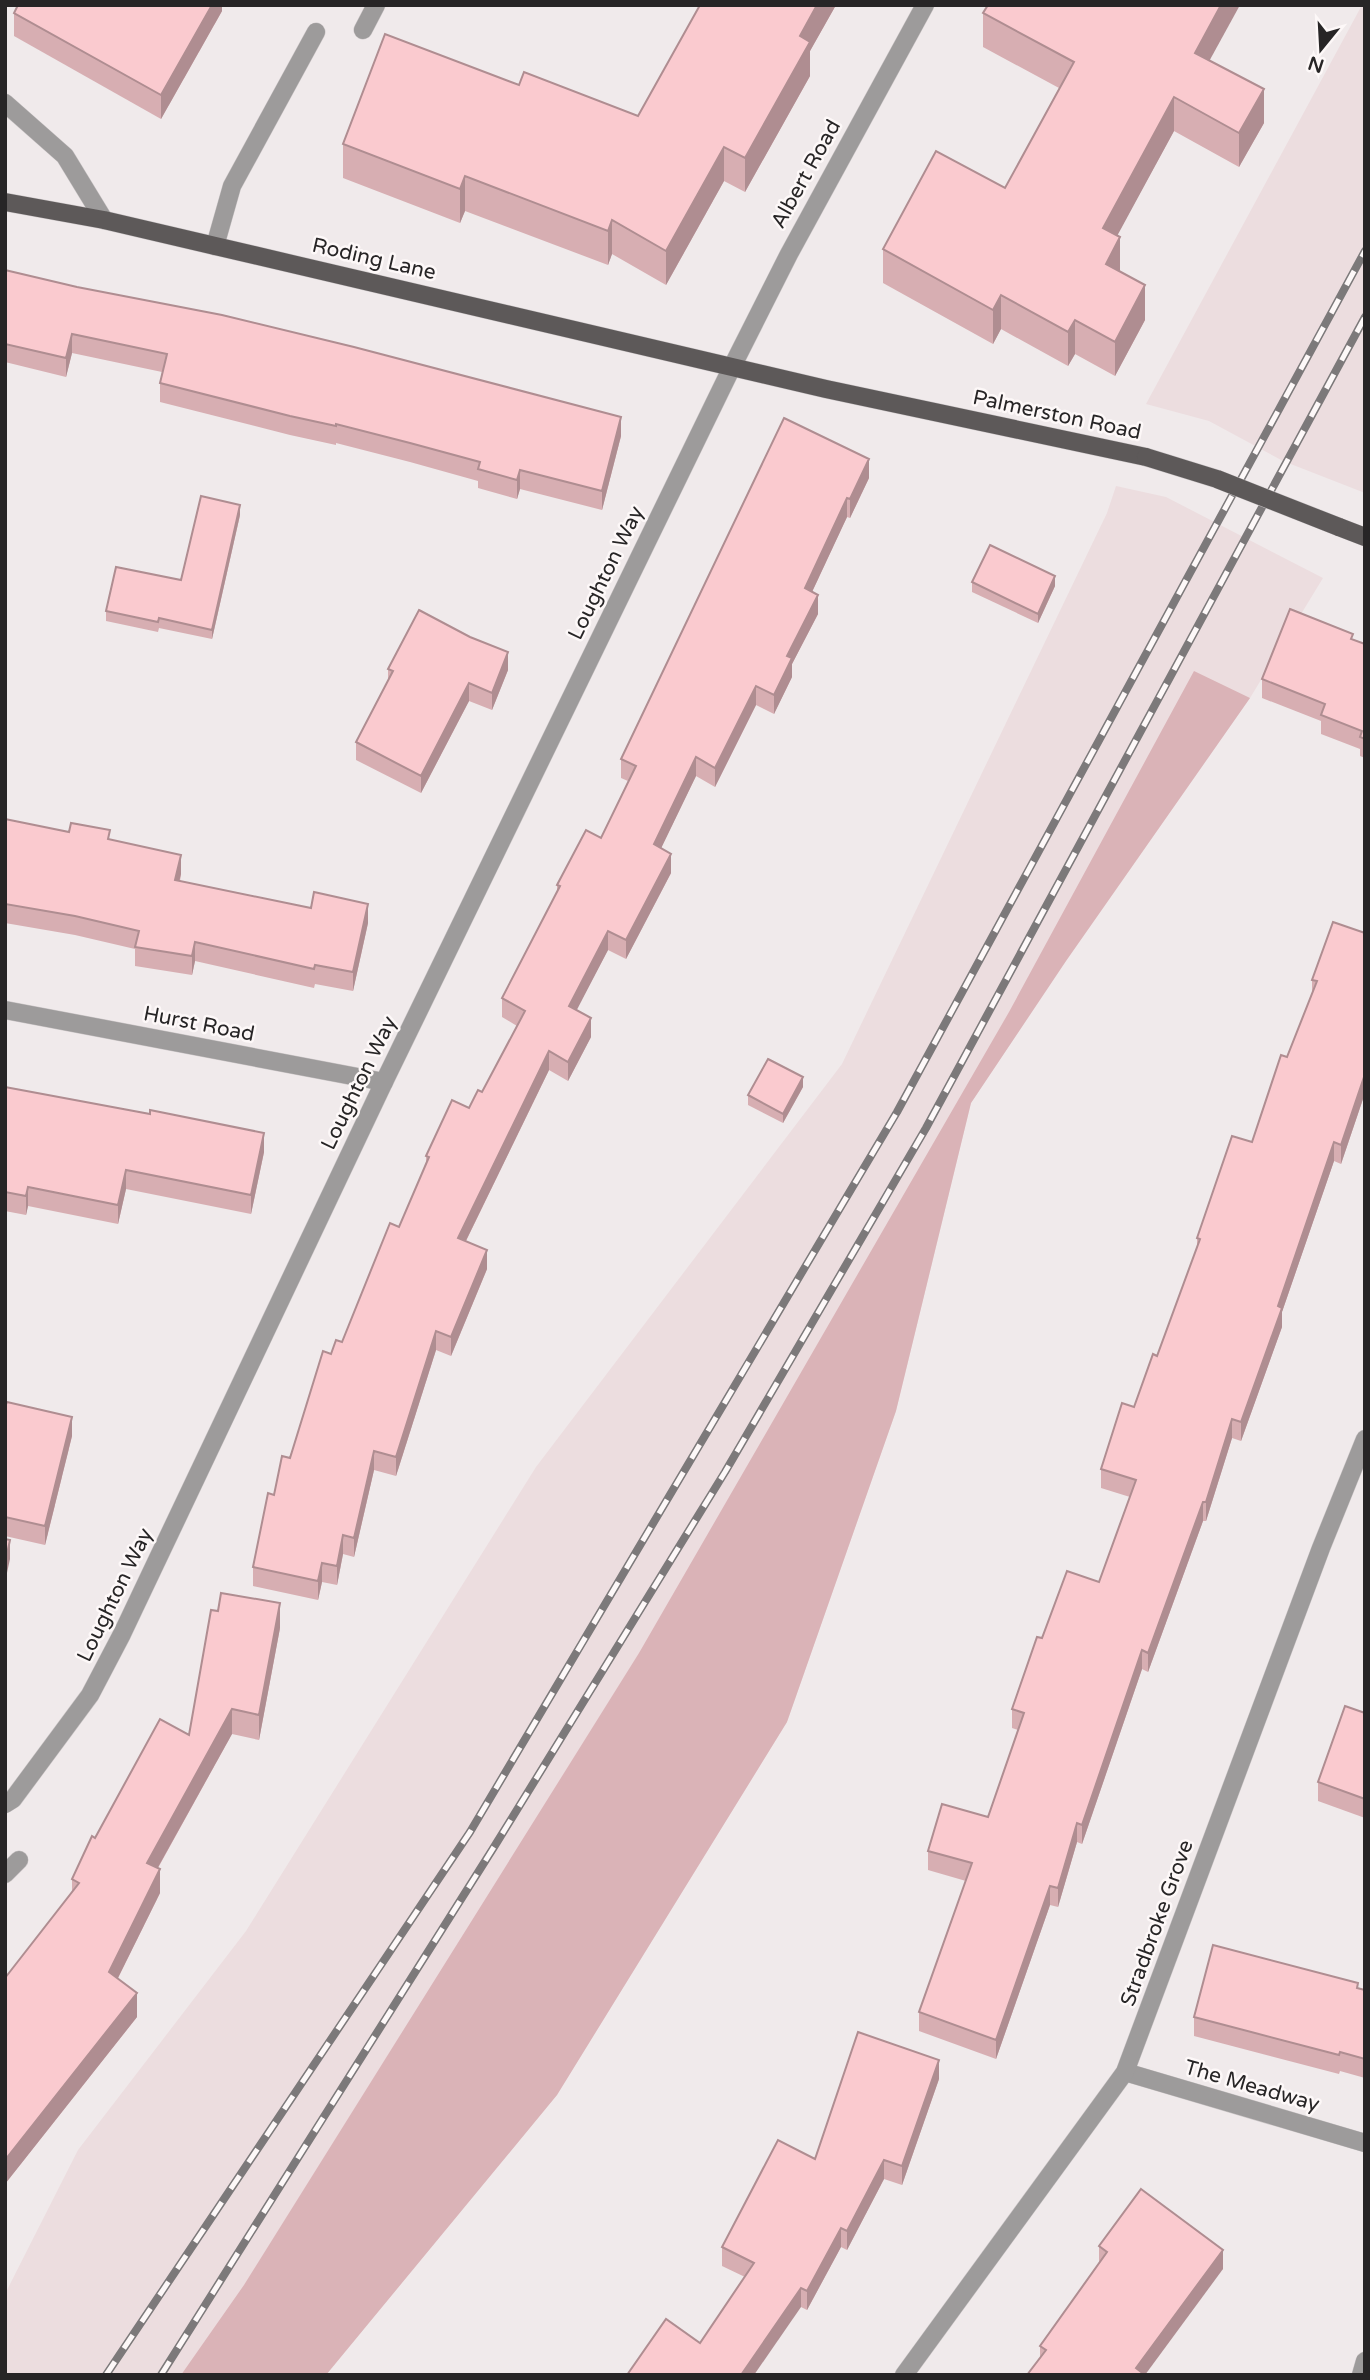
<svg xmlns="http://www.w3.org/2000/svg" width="1370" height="2380" viewBox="0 0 1370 2380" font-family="'Varela Round',sans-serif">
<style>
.built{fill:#ecdddf}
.green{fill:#dab3b7}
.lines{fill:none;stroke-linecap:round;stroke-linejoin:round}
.minor-casing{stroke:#ccc7c8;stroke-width:19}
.major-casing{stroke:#ccc7c8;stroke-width:19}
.minor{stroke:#9d9b9b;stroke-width:18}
.major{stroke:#5d5959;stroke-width:18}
.rail-casing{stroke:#7c797a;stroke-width:8}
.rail{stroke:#fdf8f8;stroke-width:5;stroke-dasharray:16;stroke-linecap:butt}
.major-bridge-casing{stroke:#ccc7c8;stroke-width:19;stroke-linecap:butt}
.major-bridge{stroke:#5d5959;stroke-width:18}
.wall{fill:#d7aeb2}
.shaded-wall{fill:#af8d91}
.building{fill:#facacf;stroke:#af8d91;stroke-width:2}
.labels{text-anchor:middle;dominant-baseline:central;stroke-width:5;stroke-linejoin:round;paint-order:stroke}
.street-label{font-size:21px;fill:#272526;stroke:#fdf8f8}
</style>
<rect width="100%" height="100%" fill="#f0eaeb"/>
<g class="built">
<polygon points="1362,5 1365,5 1365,493 1283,461 1209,421 1146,404"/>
<polygon points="1116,486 1166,497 1323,578 1250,698 1066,961 971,1103 896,1411 787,1722 557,2095 326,2375 5,2375 5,2294 78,2150 246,1931 536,1467 842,1064 1107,513"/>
</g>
<polygon class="green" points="1194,671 1250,698 1066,961 971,1103 896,1411 787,1722 557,2095 326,2375 181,2375 244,2285 639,1653 1009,1012"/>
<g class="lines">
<g class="minor-casing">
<g id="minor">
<polyline points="363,30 376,5"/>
<polyline points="5,103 65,156 104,220"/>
<polyline points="215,246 232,186 316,32"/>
<polyline points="5,1010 384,1082"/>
<polyline points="5,1804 13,1799 90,1695 122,1634 384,1082 732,367 789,254 925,5"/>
<polyline points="5,1874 19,1860"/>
<polyline points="1125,2072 1365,2143"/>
<polyline points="904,2375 1125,2072 1321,1548 1365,1439"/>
<polyline points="1361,2375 1365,2361"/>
</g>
</g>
<g class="major-casing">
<g id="major">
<polyline points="5,202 104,220 826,389 1146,457"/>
<polyline points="1339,527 1365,537"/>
</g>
</g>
<use href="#minor" class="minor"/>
<use href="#major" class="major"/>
<g class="rail-casing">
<g id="rail">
<polyline points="106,2375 470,1832 897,1112 1365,251"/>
<polyline points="161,2375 494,1847 725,1472 926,1128 1365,317"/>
</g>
</g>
<use href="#rail" class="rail"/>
<g class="major-bridge-casing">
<polyline id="major-bridge" points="1146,457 1217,479 1339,527"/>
</g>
<use href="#major-bridge" class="major-bridge"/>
</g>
<g class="wall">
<polygon points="222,5 222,11 161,119 14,36 14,13"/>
<polygon points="700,5 836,5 810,51 810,76 745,192 724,181 666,285 612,254 608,265 465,211 460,223 343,178 343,144 519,85 638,116"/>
<polygon points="983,13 1210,60 1264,123 1239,167 1174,131 1117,235 1119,271 1145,320 1115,376 1075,354 1068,366 1001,329 993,344 883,283 883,249 1005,188 1059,88 983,47"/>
<polygon points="5,270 621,436 602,510 520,489 517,499 478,488 478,481 410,462 336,443 336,445 290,435 160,402 160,383 162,372 72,353 66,377 5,362"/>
<polygon points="784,418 869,478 850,518 847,517 812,592 818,614 792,664 792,677 774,714 756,705 715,787 696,776 661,848 671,873 626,959 608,950 576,1010 591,1037 568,1081 549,1070 466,1241 487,1269 451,1356 436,1350 396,1476 374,1470 354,1557 343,1554 337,1585 322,1582 318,1600 253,1586 253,1567 274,1495 331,1354 342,1342 399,1227 426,1163 426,1156 482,1092 517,1026 502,1017 502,998 557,892 557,885 601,838 628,781 621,778 621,759"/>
<polygon points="240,515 212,639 159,628 158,632 106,621 106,611 181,580"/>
<polygon points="972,582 1055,586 1038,623 972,592"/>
<polygon points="1353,639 1365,644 1365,758 1360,756 1360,749 1321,734 1321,721 1262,698 1262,679"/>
<polygon points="388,669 508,670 492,710 469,701 421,793 356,760 356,742 388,680"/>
<polygon points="5,819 110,840 181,874 180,881 368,923 353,991 315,984 314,988 195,961 192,975 135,966 135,949 75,935 5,923"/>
<polygon points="1365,933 1365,1093 1341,1164 1334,1161 1282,1312 1282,1327 1241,1441 1232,1438 1206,1521 1203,1521 1148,1672 1142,1669 1082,1844 1077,1842 1058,1907 1050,1905 996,2059 919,2031 919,2012 966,1881 928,1870 928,1851 988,1817 1018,1730 1012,1728 1012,1709 1042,1638 1099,1582 1130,1497 1101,1488 1101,1469 1134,1407 1157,1356 1197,1248 1197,1238 1252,1142 1312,994 1312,980"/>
<polygon points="5,1087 264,1152 251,1214 126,1189 118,1224 28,1206 26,1215 5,1211"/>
<polygon points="803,1087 783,1123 748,1105 748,1095"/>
<polygon points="5,1407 72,1436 45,1545 5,1536"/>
<polygon points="280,1628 259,1740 232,1734 158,1868 160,1893 118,1978 137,2017 5,2184 5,1978 72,1893 72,1879 95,1838 189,1735"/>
<polygon points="1365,1713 1365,1818 1318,1801 1318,1782"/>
<polygon points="1358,1988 1365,1990 1365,2078 1340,2071 1339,2074 1194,2036 1194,2017"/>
<polygon points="939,2079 902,2185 884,2179 847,2250 841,2247 807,2310 801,2307 700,2343 745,2277 722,2266 722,2247 815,2159"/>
<polygon points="1099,2246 1223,2269 1040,2358 1040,2346 1099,2263"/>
</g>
<g class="shaded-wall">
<polygon points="212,5 222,5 222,11 161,119 161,95"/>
<polygon points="817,5 836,5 810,51 810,76 745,192 745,158 800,36"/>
<polygon points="1221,5 1240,5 1195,87 1195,53"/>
<polygon points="1264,89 1264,123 1239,167 1239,133"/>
<polygon points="1174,97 1174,131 1103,262 1103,228"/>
<polygon points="724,147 724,181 666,285 666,251"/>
<polygon points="465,176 465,211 460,223 460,189"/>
<polygon points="612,220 612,254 608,265 608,231"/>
<polygon points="1120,237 1120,271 1106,264"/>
<polygon points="1145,285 1145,320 1115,376 1115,342"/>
<polygon points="1001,295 1001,329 993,344 993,310"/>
<polygon points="1075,320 1075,354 1068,366 1068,332"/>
<polygon points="72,334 72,353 66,377 66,358"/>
<polygon points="621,417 621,436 602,510 602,491"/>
<polygon points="869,459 869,478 850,518 850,499"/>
<polygon points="520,470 520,489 517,499 517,480"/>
<polygon points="847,498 847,517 805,607 805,588"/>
<polygon points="240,505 240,515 212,639 212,630"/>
<polygon points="1055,576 1055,586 1038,623 1038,614"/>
<polygon points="818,595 818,614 792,664 792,677 774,714 774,695 787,656"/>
<polygon points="508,652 508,670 492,710 492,693"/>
<polygon points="469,683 469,701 421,793 421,776"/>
<polygon points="756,686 756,705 715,787 715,768"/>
<polygon points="696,757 696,776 654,863 654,844"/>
<polygon points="671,854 671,873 626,959 626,940"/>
<polygon points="181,855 181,874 175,898 175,880"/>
<polygon points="368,904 368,923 353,991 353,972"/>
<polygon points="608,931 608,950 569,1025 569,1006"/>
<polygon points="195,942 195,961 192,975 192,956"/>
<polygon points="591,1018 591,1037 568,1081 568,1062"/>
<polygon points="549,1051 549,1070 458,1257 458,1238"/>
<polygon points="1365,1074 1365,1093 1341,1164 1341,1145"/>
<polygon points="803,1077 803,1087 783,1123 783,1114"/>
<polygon points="264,1133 264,1152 251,1214 251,1195"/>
<polygon points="1334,1142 1334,1161 1282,1312 1282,1327 1241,1441 1241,1422 1278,1306"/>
<polygon points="126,1170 126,1189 118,1224 118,1205"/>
<polygon points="28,1187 28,1206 26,1215 26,1196"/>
<polygon points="487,1250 487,1269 451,1356 451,1337"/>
<polygon points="436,1331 436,1350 396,1476 396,1457"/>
<polygon points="72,1417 72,1436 45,1545 45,1526"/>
<polygon points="1232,1419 1232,1438 1206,1521 1206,1502"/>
<polygon points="374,1451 374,1470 354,1557 354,1538"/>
<polygon points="1203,1502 1203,1521 1148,1672 1148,1653"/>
<polygon points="343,1535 343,1554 337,1585 337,1566"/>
<polygon points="10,1540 10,1559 5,1582 5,1563"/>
<polygon points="322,1563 322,1582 318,1600 318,1581"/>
<polygon points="280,1603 280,1628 259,1740 259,1715"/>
<polygon points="1142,1650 1142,1669 1082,1844 1082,1825"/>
<polygon points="232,1709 232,1734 147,1887 147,1863"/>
<polygon points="1077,1823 1077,1842 1058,1907 1058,1888"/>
<polygon points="160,1869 160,1893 109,1996 109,1972"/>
<polygon points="1050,1886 1050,1905 996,2059 996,2040"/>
<polygon points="137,1993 137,2017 5,2184 5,2160"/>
<polygon points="939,2060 939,2079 902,2185 902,2166"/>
<polygon points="884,2160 884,2179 847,2250 847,2231"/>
<polygon points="841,2228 841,2247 807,2310 807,2291"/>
<polygon points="1223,2250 1223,2269 1145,2375 1136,2368"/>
<polygon points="801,2288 801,2307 754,2375 741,2375"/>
</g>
<g class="building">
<polygon points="18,5 212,5 161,95 14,13"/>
<polygon points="700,5 817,5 800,36 810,42 745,158 724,147 666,251 612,220 608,231 465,176 460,189 343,144 385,34 519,85 524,72 638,116"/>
<polygon points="988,5 1221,5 1195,53 1264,89 1239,133 1174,97 1103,228 1120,237 1106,264 1145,285 1115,342 1075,320 1068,332 1001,295 993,310 883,249 936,151 1005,188 1074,62 983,13"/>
<polygon points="5,270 77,287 222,315 354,347 621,417 602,491 520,470 517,480 478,469 480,462 410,443 336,424 336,426 290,416 160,383 167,354 72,334 66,358 5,344"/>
<polygon points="784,418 869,459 850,499 847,498 805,588 818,595 787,656 792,658 774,695 756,686 715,768 696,757 654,844 671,854 626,940 608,931 569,1006 591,1018 568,1062 549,1051 458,1238 487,1250 451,1337 436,1331 396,1457 374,1451 354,1538 343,1535 337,1566 322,1563 318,1581 253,1567 268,1493 274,1495 282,1456 290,1458 323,1351 331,1354 336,1340 342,1342 390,1223 399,1227 429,1157 426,1156 452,1100 469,1108 478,1090 482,1092 525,1011 502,998 560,886 557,885 586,830 601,838 636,766 621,759"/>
<polygon points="201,496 240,505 212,630 159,618 158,622 106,611 116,567 181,580"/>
<polygon points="990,545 1055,576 1038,614 972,582"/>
<polygon points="1290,609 1353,634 1351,639 1365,644 1365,739 1360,737 1362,731 1321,715 1325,704 1262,679"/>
<polygon points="419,610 470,637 508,652 492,693 469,683 421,776 356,742 393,671 388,669"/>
<polygon points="5,819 69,832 71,823 110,830 108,839 181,855 175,880 311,908 314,892 368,904 353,972 315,965 314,969 195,942 192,956 135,947 139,931 75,916 5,904"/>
<polygon points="1333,922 1365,933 1365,1074 1341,1145 1334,1142 1278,1306 1282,1308 1241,1422 1232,1419 1206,1502 1203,1502 1148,1653 1142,1650 1082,1825 1077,1823 1058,1888 1050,1886 996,2040 919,2012 972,1863 928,1851 942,1804 988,1817 1024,1713 1012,1709 1037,1637 1042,1638 1067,1571 1099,1582 1136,1480 1101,1469 1122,1403 1134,1407 1153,1354 1157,1356 1200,1239 1197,1238 1232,1136 1252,1142 1281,1055 1287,1057 1317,981 1312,980"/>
<polygon points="768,1059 803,1077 783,1114 748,1095"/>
<polygon points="5,1087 150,1114 150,1110 264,1133 251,1195 126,1170 118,1205 28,1187 26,1196 5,1192"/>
<polygon points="7,1402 72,1417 45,1526 5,1517 5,1407"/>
<polygon points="5,1539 10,1540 5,1563"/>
<polygon points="221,1593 280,1603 259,1715 232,1709 147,1863 160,1869 109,1972 137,1993 5,2160 5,1978 79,1883 72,1879 92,1836 95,1838 160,1719 189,1735 211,1610 218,1611"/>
<polygon points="1345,1706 1365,1713 1365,1799 1318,1782"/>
<polygon points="1213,1945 1358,1983 1357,1988 1365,1990 1365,2059 1340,2052 1339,2055 1194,2017"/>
<polygon points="858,2032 939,2060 902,2166 884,2160 847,2231 841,2228 807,2291 801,2288 741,2375 627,2375 666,2319 700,2343 754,2263 722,2247 778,2140 815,2159"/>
<polygon points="1141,2189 1223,2250 1136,2368 1145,2375 1027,2375 1046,2350 1040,2346 1107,2252 1099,2246"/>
</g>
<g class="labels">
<g class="street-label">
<text transform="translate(806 174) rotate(-61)">Albert Road</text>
<text transform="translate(374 259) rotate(13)">Roding Lane</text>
<text transform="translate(1057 415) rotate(12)">Palmerston Road</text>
<text transform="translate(606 573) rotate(-64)">Loughton Way</text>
<text transform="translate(199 1024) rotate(11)">Hurst Road</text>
<text transform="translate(359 1083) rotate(-64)">Loughton Way</text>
<text transform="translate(115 1595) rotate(-64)">Loughton Way</text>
<text transform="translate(1157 1923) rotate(-70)">Stradbroke Grove</text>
<text transform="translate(1252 2086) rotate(16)">The Meadway</text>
</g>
</g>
<rect width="1370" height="2380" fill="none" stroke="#272526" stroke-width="14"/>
<g transform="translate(1321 49) rotate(198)" stroke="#fdf8f8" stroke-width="5" paint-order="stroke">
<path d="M0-5L12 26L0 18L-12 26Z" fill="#272526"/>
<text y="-10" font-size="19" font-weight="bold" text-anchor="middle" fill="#272526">N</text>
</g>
</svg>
